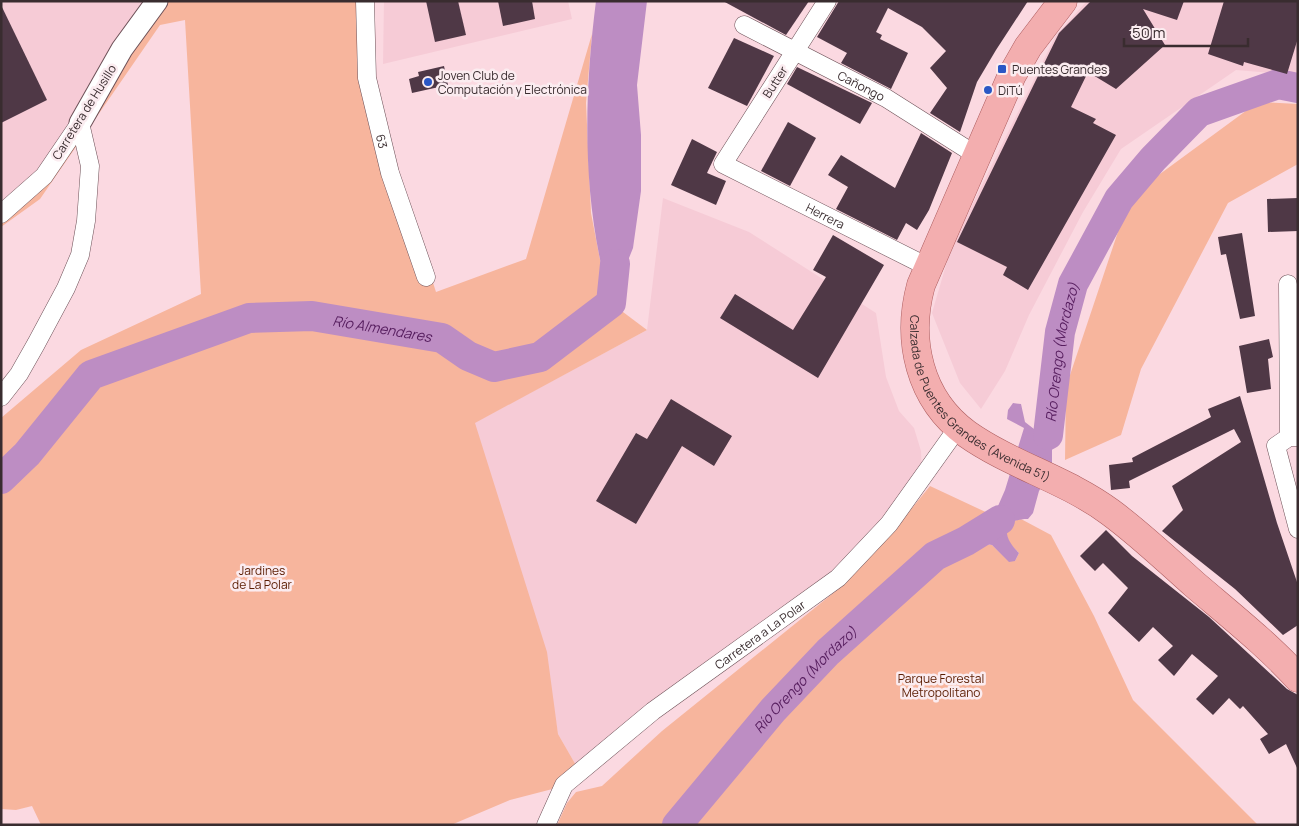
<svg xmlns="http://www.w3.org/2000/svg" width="1299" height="826" viewBox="0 0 1299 826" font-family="Manrope,sans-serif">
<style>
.built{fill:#f6cbd6}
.green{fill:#f7b59d}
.water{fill:#bd8dc3}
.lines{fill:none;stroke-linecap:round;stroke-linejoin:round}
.river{stroke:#bd8dc3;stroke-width:30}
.building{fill:#4f3846}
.minor-casing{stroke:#6d5158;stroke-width:19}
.tertiary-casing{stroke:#6d5158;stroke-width:23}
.primary-casing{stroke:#ad5d5f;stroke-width:29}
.minor{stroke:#fff;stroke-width:18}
.tertiary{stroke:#fff;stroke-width:21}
.primary{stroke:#f3aeaf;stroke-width:28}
.poi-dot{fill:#2a57c5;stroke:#fbecf0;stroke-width:2}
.labels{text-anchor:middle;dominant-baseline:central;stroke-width:5;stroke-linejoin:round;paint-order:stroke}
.poi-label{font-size:12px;fill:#392c2f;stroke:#fbecf0;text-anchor:start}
.street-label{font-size:12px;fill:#392c2f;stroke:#fbecf0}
.park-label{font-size:12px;fill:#5b1d02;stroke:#fbecf0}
.water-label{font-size:14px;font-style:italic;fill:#561d5e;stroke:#fbecf0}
</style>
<rect width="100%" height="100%" fill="#fbd9e1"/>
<g class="built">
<polygon points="1,1 157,1 80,123 1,214"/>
<polygon points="384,1 568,1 572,19 383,64"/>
<polygon points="1087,1 1298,1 1298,75 1236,70 1121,149 1083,212 1029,315 1005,371 981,409 960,383 932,313 951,248 1056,35"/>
<polygon points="663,198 749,232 876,313 886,377 899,411 914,428 921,451 922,477 838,578 581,774 558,734 552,697 474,423 647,330"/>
</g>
<g class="green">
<polygon points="157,1 365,1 367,78 436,292 526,259 592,34 586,103 591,213 603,275 611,303 647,330 475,423 547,652 558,734 581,774 564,786 510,800 451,825 41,825 32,806 16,810 1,809 1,418 81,350 201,294 185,20 160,25 40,199 1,227 1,214 44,176"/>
<polygon points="1258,102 1298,104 1298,164 1228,203 1141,369 1121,435 1065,460 1066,387 1130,196"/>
<polygon points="930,486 992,515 984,525 979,544 992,545 1009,561 1015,561 1019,553 1010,544 1006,534 1009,524 1013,521 1021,519 1051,535 1094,616 1133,700 1258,825 557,825 567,803 576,792 602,786 662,731 842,586 895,529"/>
</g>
<g class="water">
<path d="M596,1H647L637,85L641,135V191L633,248L611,303C582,206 583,102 596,1Z"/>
<path d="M1053,394L1063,396V431L1052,450V471L1039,491L1033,513L1028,519C1001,519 1002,537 1019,553L1015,561L1009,562L992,545L966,541L998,506L1005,490L1024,428L1007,419L1008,410L1013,403L1021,404L1025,422L1034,429L1038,428V420C1047,412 1045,406 1043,395Z"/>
</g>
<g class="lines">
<g class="river">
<path id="s1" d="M1048,435L1060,332L1073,284L1119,199L1153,159L1199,112L1278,84L1298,88"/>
<path id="s2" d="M1,479L27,454L91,375L249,318L312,316L442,338L468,356L494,367L540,357L611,303L615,264"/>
<path id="s3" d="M677,825L773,710L828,652L935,556L966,541L1000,520"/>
</g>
</g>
<g class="building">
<polygon points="426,1 458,1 466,35 435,42"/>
<polygon points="498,1 532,1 535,19 503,26"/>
<polygon points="723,1 809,1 786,35"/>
<polygon points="839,1 1028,1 996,50 977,82 960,132 930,113 947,88 930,68 946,51 922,27 888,8 876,32 882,35 880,39 908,53 891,89 841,63 847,53 817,37"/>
<polygon points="1091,1 1184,1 1177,20 1143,9 1165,45 1116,89 1088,72 1071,107 1096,119 1093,123 1116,135 1028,290 1003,275 1007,267 957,242 1059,33"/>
<polygon points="1224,1 1298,1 1298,38 1287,74 1244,62 1243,66 1208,54"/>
<polygon points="1,5 47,100 1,123"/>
<polygon points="734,38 774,56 747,106 708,88"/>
<polygon points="444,66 448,85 412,93 409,79 419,76 418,72"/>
<polygon points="797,67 872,103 860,124 787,84"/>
<polygon points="788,122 816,138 790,186 761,171"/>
<polygon points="921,133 952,153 929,210 917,230 906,223 897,240 836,209 848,187 828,175 841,155 895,188"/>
<polygon points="692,139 717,152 707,173 726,181 716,205 671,185"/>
<polygon points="1298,198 1298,231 1268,232 1267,199"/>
<polygon points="1242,233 1255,316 1240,319 1226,254 1221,255 1218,237"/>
<polygon points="833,235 884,265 818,378 720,318 735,294 793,330 826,277 813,270"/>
<polygon points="1269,339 1273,357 1268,359 1271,389 1247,393 1239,346"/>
<polygon points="1240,396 1277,523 1298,585 1298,625 1283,635 1235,589 1162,531 1183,510 1172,486 1241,442 1234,429 1129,481 1130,488 1111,490 1109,465 1133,462 1132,458 1211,417 1208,409"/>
<polygon points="671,399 732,436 714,466 682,446 636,524 596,501 636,433 647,439"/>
<polygon points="1106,530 1132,556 1209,617 1287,689 1298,695 1298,770 1286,744 1269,754 1260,739 1268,734 1243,706 1240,709 1229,698 1213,715 1196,699 1218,676 1192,654 1174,676 1158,660 1173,646 1153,627 1139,642 1108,613 1128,588 1103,563 1095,571 1080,556"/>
</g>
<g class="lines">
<g class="minor-casing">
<g id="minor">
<path id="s4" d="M365,1L367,78L390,173L426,277"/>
<path id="s5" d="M827,1L723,164L928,267"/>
<path id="s6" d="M744,25L886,98L976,155"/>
<polyline points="1,214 44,176 80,123"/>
<polyline points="1288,284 1289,437"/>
<polyline points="1,397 19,374 36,344 66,288 80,255 86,221 90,166 80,123"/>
<polyline points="1298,437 1289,437 1276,446 1298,529"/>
<path id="s7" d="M546,825L564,785L653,711L838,578L889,524L959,426"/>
</g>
</g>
<g class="tertiary-casing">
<polyline id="tertiary" points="80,123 122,49 157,1"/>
</g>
<g class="primary-casing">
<g id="primary">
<path id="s8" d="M1063,1L1028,47L1012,75L921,285C906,340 919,399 967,434C1011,465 1067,480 1110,512C1140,534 1167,560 1194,584C1229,614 1267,644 1298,678"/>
</g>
</g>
<use href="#minor" class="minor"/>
<use href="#tertiary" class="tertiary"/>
<use href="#primary" class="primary"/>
</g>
<g class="poi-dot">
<rect x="997" y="64" width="10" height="10" rx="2.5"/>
<circle cx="428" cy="82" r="5"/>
<circle cx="988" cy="90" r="5"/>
</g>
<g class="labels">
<g class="poi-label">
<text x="1012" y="69">Puentes Grandes</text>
<text x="438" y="75">Joven Club de<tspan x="438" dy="14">Computación y Electrónica</tspan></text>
<text x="998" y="90">DiTú</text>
</g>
<g class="street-label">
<text transform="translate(775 82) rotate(-57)">Butter</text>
<text stroke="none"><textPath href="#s6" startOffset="132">Cañongo</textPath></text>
<text transform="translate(84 112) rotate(-58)">Carretera de Husillo</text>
<text stroke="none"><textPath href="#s4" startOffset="142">63</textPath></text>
<text stroke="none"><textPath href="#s5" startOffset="308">Herrera</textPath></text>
<text stroke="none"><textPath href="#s8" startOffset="464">Calzada de Puentes Grandes (Avenida 51)</textPath></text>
<text stroke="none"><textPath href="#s7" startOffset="291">Carretera a La Polar</textPath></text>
</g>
<g class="park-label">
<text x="262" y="570">Jardines<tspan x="262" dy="14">de La Polar</tspan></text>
<text x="941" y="678">Parque Forestal<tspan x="941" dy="14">Metropolitano</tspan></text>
</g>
<g class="water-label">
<text stroke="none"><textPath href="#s2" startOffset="440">Río Almendares</textPath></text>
<text stroke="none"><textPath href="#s1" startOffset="84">Río Orengo (Mordazo)</textPath></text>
<text stroke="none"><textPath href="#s3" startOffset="194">Río Orengo (Mordazo)</textPath></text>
</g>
</g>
<rect width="1299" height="826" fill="none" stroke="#392c2f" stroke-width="5"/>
<path d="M1124 38v8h124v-8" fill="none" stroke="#392c2f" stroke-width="2.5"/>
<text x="1132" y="38" font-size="15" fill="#392c2f" stroke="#fbecf0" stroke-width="4" paint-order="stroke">50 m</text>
</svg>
